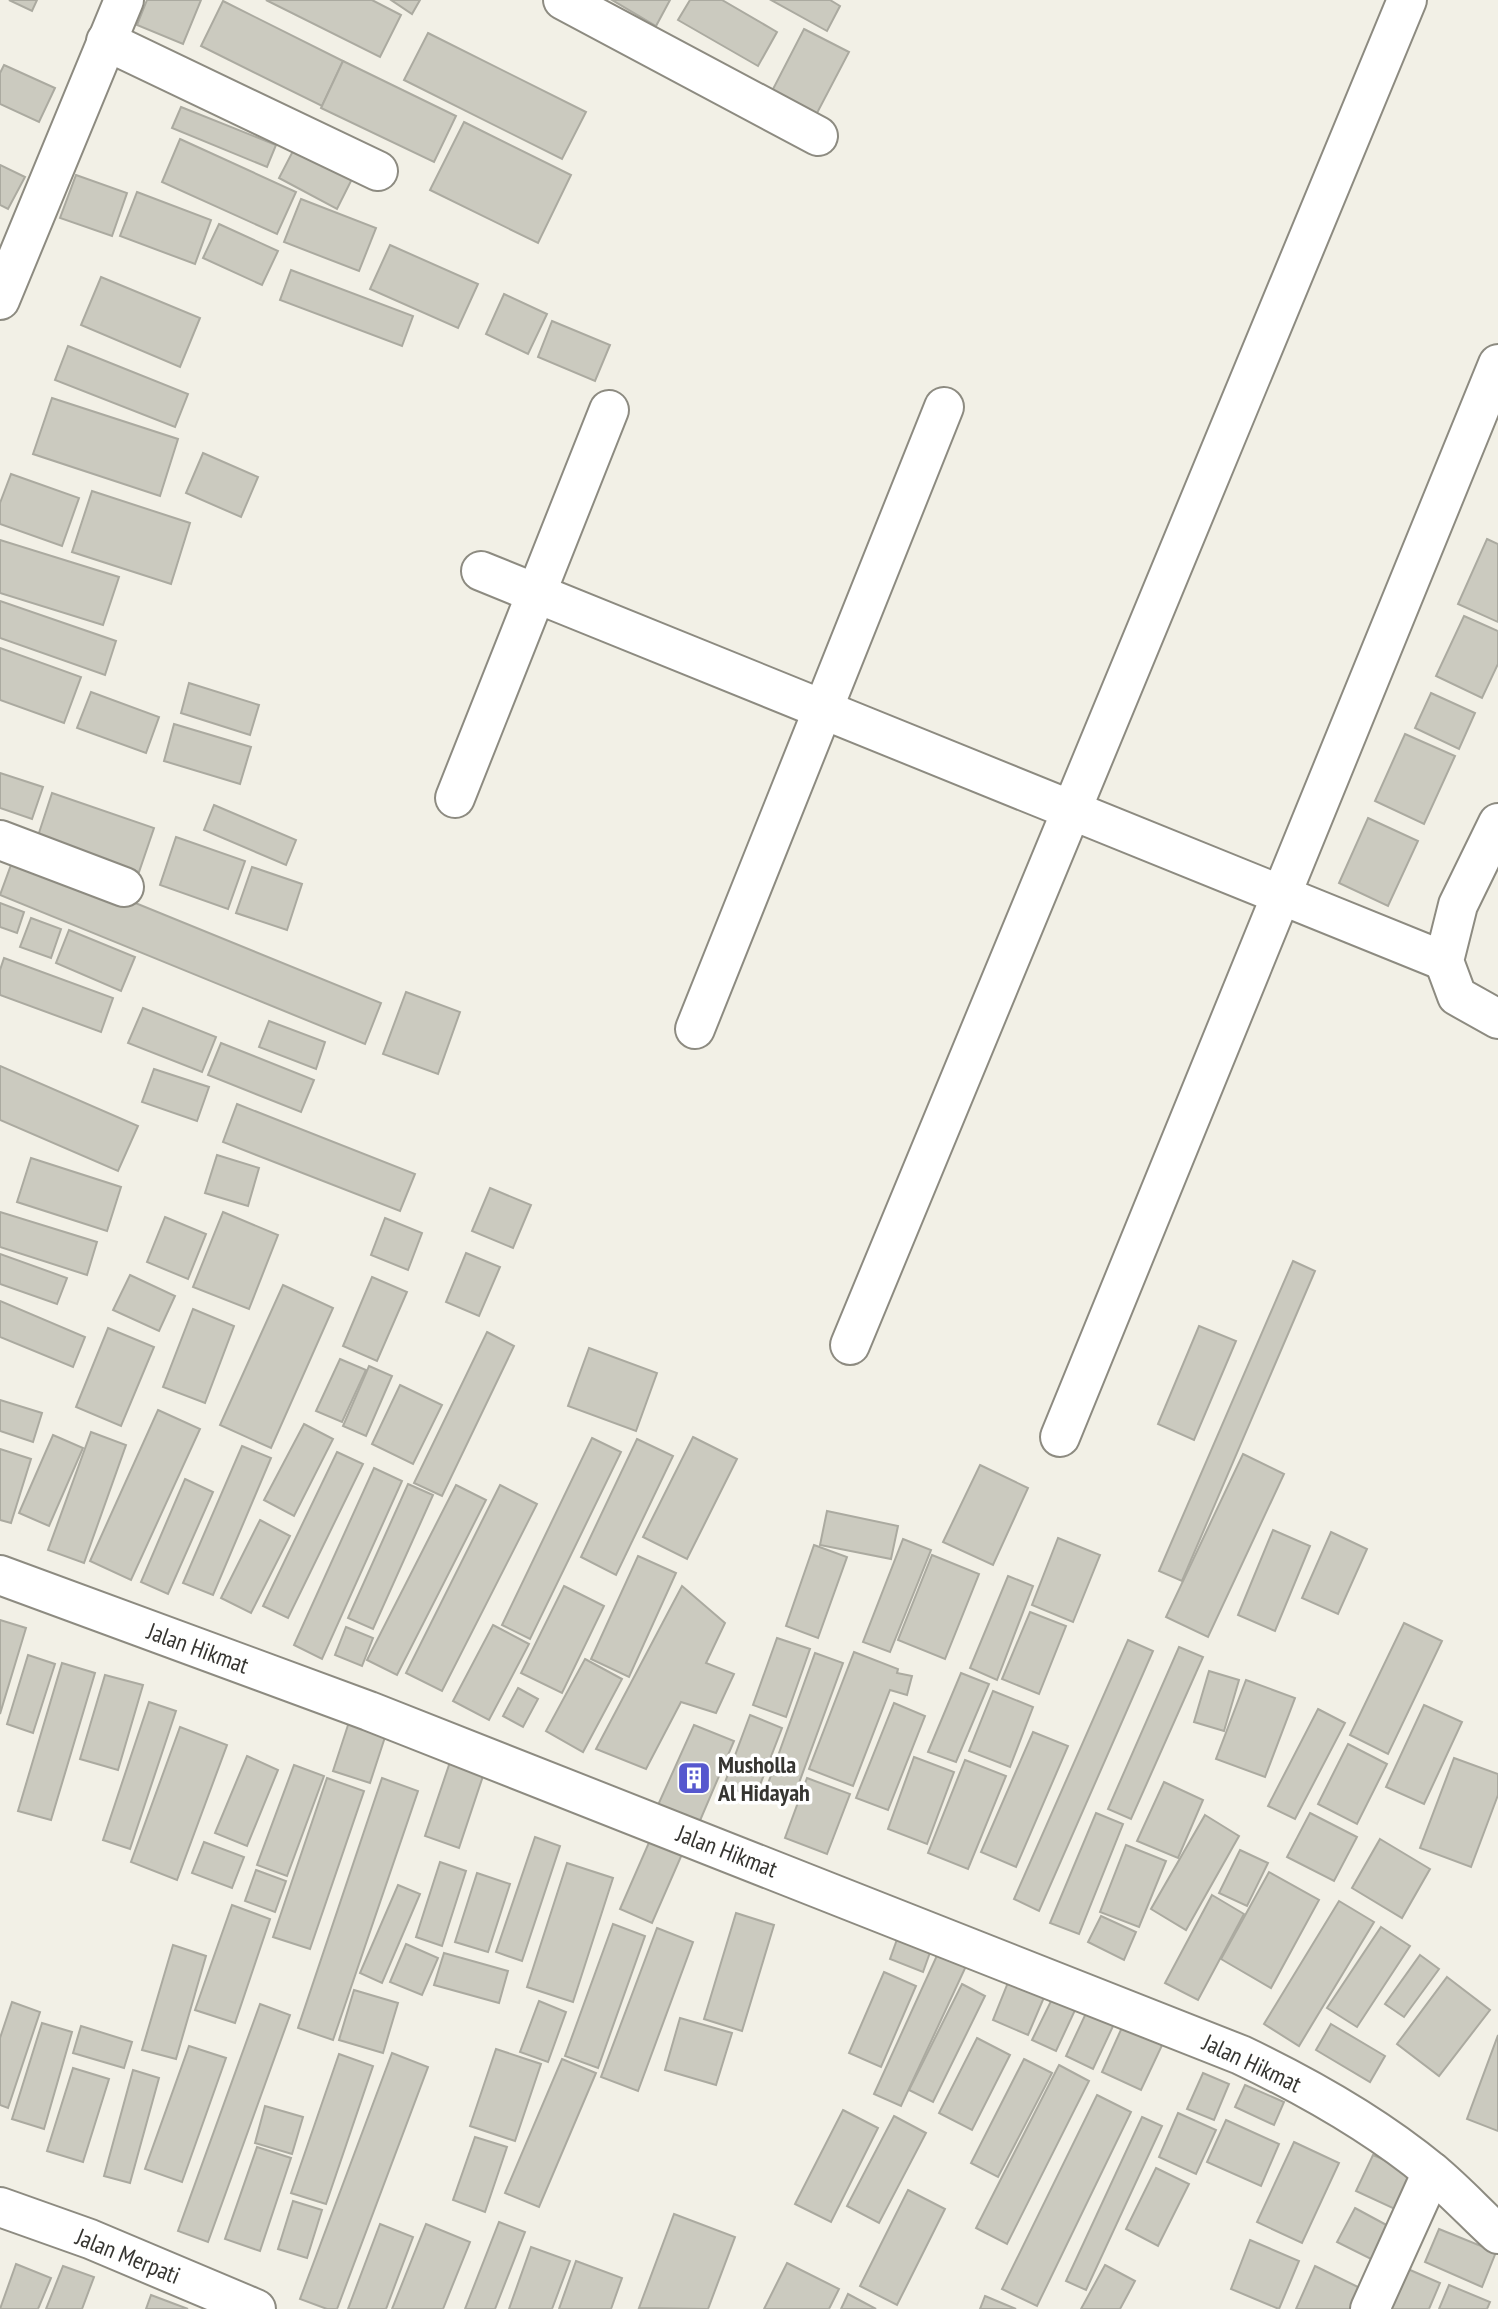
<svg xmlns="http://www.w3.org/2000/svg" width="1498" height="2309" viewBox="0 0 1498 2309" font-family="'PT Sans Narrow',sans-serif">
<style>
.building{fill:#cbcabf;stroke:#abaaa0;stroke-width:2}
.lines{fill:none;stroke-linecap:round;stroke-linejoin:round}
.minor-casing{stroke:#8d8b81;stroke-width:42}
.minor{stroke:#fff;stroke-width:38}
.labels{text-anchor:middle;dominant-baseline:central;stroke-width:7;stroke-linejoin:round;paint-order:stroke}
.street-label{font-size:24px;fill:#363531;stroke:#fff}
.poi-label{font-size:24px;font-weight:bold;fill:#363531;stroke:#fff;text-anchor:start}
</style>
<rect width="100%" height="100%" fill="#f2f0e6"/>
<g class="building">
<polygon points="9,0 37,0 32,11"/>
<polygon points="147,0 201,0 183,44 137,25"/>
<polygon points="266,0 372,0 401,15 380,57"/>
<polygon points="391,0 420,0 412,14"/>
<polygon points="612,0 670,0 656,26"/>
<polygon points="690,0 722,0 777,32 758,66 678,20"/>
<polygon points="771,0 830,0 840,6 827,31"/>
<polygon points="223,1 343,61 322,106 201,46"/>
<polygon points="804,29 849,52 816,115 772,91"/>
<polygon points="428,33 586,112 562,159 404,80"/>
<polygon points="343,61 456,116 434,162 321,108"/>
<polygon points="4,65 55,88 39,122 0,104 0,73"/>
<polygon points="181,107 276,145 267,167 172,128"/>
<polygon points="464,122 571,175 538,243 430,190"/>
<polygon points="180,139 296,192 277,234 162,182"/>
<polygon points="294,149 352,179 337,209 279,178"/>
<polygon points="0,165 25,177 8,209 0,205"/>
<polygon points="76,175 127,193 112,236 60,218"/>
<polygon points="137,192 211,220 195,264 120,236"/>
<polygon points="301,199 376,228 359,271 284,242"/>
<polygon points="219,224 278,251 262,285 203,258"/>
<polygon points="390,245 478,284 458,328 370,289"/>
<polygon points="291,270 413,316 402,346 280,300"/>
<polygon points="101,277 200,318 180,367 81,325"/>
<polygon points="504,294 547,314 528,354 486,334"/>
<polygon points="552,321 610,345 595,381 538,357"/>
<polygon points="68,346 188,394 175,427 55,380"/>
<polygon points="52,398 178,439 160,496 33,454"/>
<polygon points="203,453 258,477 241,517 186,493"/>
<polygon points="11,474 79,498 62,546 0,524 0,503"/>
<polygon points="92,491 190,523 171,584 72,552"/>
<polygon points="1487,539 1498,544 1498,622 1458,604"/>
<polygon points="0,540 119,577 103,625 0,593"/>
<polygon points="0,601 116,641 105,675 0,638"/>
<polygon points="1464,616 1498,631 1498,664 1482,698 1436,676"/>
<polygon points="0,648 81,677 64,723 0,700"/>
<polygon points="189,683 259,705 250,735 181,713"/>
<polygon points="91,692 159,717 146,753 77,728"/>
<polygon points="1431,693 1475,713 1459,749 1415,728"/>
<polygon points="174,724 251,747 240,784 164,761"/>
<polygon points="1405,734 1455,756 1424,824 1375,801"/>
<polygon points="0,773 43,787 32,819 0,808"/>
<polygon points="52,793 154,828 139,872 37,839"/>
<polygon points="214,805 296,840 286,865 204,830"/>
<polygon points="1368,818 1418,841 1388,906 1339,883"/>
<polygon points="176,837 245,861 228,909 160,885"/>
<polygon points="15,854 381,1003 365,1044 0,895"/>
<polygon points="252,867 302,884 287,930 236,913"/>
<polygon points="0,903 24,912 17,933 0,927"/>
<polygon points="31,918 61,929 51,958 20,947"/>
<polygon points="69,930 135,957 121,991 56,963"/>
<polygon points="4,958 113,998 101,1032 0,995 0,970"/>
<polygon points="406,992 460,1012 438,1074 383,1054"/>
<polygon points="143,1008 216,1037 202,1072 128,1043"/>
<polygon points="269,1021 325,1042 316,1069 259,1047"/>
<polygon points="221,1043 314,1080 301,1112 208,1075"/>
<polygon points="0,1066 138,1126 118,1171 0,1120"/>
<polygon points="154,1069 209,1087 197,1121 142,1102"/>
<polygon points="237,1104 415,1174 400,1211 223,1142"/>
<polygon points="217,1155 259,1168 248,1206 205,1193"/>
<polygon points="31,1158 121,1187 107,1231 17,1202"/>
<polygon points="490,1188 531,1205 513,1248 472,1231"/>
<polygon points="0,1212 97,1242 87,1275 0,1247"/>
<polygon points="223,1212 278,1235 249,1309 193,1287"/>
<polygon points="165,1217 206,1234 188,1279 147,1262"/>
<polygon points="385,1218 422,1233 408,1270 371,1255"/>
<polygon points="466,1253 500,1267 479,1316 446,1302"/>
<polygon points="0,1254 67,1278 57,1304 0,1284"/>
<polygon points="1293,1261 1315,1271 1182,1581 1159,1571"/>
<polygon points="130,1275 175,1296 159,1331 113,1310"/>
<polygon points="372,1277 407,1292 377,1361 343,1346"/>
<polygon points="283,1285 333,1308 271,1448 220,1425"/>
<polygon points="0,1301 85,1337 73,1367 0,1337"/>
<polygon points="193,1309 234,1326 205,1403 163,1387"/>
<polygon points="1199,1326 1236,1341 1194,1440 1158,1424"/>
<polygon points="108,1328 154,1347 121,1426 76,1407"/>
<polygon points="487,1332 514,1346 442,1496 414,1483"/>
<polygon points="589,1348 657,1373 636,1431 568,1406"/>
<polygon points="340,1359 366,1370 342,1422 316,1411"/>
<polygon points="369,1366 392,1376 366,1436 343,1426"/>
<polygon points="400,1385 442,1405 413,1464 372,1444"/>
<polygon points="0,1400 42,1413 33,1442 0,1431"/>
<polygon points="158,1410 200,1429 131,1580 90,1561"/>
<polygon points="304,1424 333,1439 294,1516 264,1500"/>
<polygon points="91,1432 126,1445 84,1563 48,1550"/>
<polygon points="53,1435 83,1448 49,1526 19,1513"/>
<polygon points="693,1437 737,1459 687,1559 643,1537"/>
<polygon points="592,1438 621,1452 530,1639 502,1625"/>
<polygon points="637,1439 673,1456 616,1575 581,1557"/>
<polygon points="242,1446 271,1458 213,1595 183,1583"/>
<polygon points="0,1449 31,1459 11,1523 0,1520"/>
<polygon points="337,1452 363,1464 288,1618 263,1606"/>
<polygon points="1243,1454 1284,1474 1208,1637 1166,1617"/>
<polygon points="980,1465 1028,1488 993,1565 943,1542"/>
<polygon points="374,1468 402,1481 322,1659 294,1645"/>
<polygon points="185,1479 213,1492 168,1594 141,1582"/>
<polygon points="408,1484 433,1495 373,1629 348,1618"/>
<polygon points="456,1485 486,1500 397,1675 367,1660"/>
<polygon points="500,1485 537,1504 442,1691 406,1673"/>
<polygon points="827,1511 898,1526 891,1559 820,1545"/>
<polygon points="260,1520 290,1536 251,1613 221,1598"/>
<polygon points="1273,1530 1310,1546 1275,1631 1238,1615"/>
<polygon points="1331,1532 1367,1549 1338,1614 1302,1598"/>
<polygon points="1058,1538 1100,1555 1073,1622 1032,1605"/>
<polygon points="903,1539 931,1550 890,1652 863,1642"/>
<polygon points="814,1545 847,1557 818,1638 786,1626"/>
<polygon points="932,1555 979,1574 945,1659 898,1640"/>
<polygon points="638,1556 676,1573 629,1677 591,1659"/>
<polygon points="1008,1576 1033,1586 997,1680 970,1668"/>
<polygon points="564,1586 604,1606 562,1693 521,1673"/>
<polygon points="682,1586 725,1623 706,1663 734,1674 716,1713 681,1702 646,1769 596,1749"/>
<polygon points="1030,1612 1066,1626 1039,1694 1002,1679"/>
<polygon points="0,1620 26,1628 0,1714"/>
<polygon points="1404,1623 1442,1641 1388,1754 1350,1735"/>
<polygon points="493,1625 529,1644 489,1720 453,1701"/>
<polygon points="346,1627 373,1638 362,1666 335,1655"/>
<polygon points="777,1638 810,1649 786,1717 753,1705"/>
<polygon points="1128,1640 1153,1651 1039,1911 1014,1899"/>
<polygon points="1179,1647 1203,1657 1131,1819 1108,1809"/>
<polygon points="854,1652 898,1669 897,1673 912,1676 907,1695 890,1690 853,1786 809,1769"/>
<polygon points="815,1653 843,1663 792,1802 765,1792"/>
<polygon points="28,1655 55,1664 33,1733 7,1724"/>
<polygon points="585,1659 622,1679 583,1752 546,1731"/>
<polygon points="62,1663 95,1673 51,1820 18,1811"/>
<polygon points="1209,1671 1239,1680 1224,1731 1194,1722"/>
<polygon points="961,1673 989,1684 956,1762 928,1752"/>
<polygon points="105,1675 143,1685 118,1770 80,1759"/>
<polygon points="1246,1680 1295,1698 1265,1777 1216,1759"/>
<polygon points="518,1688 538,1699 523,1727 503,1716"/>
<polygon points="993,1691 1033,1707 1010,1767 969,1751"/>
<polygon points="149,1702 176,1711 130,1849 103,1840"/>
<polygon points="894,1703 925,1716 888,1810 856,1798"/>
<polygon points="1424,1705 1462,1722 1424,1804 1386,1787"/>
<polygon points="1318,1709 1345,1723 1295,1819 1268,1806"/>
<polygon points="750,1715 782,1728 755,1798 724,1785"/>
<polygon points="350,1719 387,1731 370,1783 333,1771"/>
<polygon points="694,1725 734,1741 696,1830 654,1814"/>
<polygon points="180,1727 227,1745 177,1880 131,1862"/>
<polygon points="1033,1732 1068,1746 1016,1867 981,1852"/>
<polygon points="1348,1744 1387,1764 1357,1824 1318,1804"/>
<polygon points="247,1756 278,1770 247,1846 215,1833"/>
<polygon points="914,1757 954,1772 927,1844 888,1829"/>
<polygon points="1454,1758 1498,1774 1498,1795 1471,1867 1420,1848"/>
<polygon points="965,1760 1006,1776 968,1869 928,1853"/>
<polygon points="450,1762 484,1773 459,1848 425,1836"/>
<polygon points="294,1765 324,1776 287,1876 257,1865"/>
<polygon points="327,1778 364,1791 310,1949 273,1937"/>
<polygon points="382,1778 418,1791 333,2040 298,2028"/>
<polygon points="807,1778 850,1794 827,1854 785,1838"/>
<polygon points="1164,1782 1203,1800 1178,1858 1137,1841"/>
<polygon points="1096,1813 1123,1824 1079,1934 1050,1923"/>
<polygon points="1310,1813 1357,1837 1334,1881 1287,1857"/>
<polygon points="1205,1815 1239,1836 1186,1930 1151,1909"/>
<polygon points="654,1831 686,1845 652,1923 620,1909"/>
<polygon points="535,1837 560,1846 522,1961 496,1952"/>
<polygon points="1380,1839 1430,1869 1402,1918 1352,1888"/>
<polygon points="204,1842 244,1857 232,1888 192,1873"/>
<polygon points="1126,1845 1166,1861 1139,1927 1100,1912"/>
<polygon points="1240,1850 1268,1863 1247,1906 1219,1893"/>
<polygon points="440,1862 466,1871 442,1946 416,1937"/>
<polygon points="567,1863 613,1878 573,2002 527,1987"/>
<polygon points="256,1870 286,1881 275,1912 245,1901"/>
<polygon points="1269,1872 1319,1900 1271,1988 1221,1959"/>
<polygon points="477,1873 510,1884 488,1952 455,1942"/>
<polygon points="398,1885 420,1894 382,1983 360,1973"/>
<polygon points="1212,1895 1244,1914 1198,2000 1165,1983"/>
<polygon points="1339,1901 1374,1922 1299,2046 1264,2024"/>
<polygon points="232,1905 270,1919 235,2023 195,2010"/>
<polygon points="736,1913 774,1925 742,2031 704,2019"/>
<polygon points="1101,1916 1136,1932 1124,1960 1088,1942"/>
<polygon points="613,1924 645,1936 598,2068 565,2056"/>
<polygon points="1381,1927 1410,1946 1357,2027 1327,2008"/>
<polygon points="657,1928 693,1942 638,2091 601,2077"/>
<polygon points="900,1931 933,1944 923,1972 890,1959"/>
<polygon points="406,1944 438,1958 422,1995 390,1982"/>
<polygon points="173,1945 206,1956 176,2059 142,2050"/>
<polygon points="939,1951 967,1964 901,2106 874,2094"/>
<polygon points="444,1953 508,1971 499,2003 434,1985"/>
<polygon points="1420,1955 1439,1969 1404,2017 1385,2004"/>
<polygon points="884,1972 916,1986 881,2067 849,2053"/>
<polygon points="1447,1977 1490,2010 1439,2076 1397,2044"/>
<polygon points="1009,1980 1045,1995 1028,2035 993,2020"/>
<polygon points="962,1984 985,1996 933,2102 909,2090"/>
<polygon points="354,1990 398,2003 383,2053 339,2040"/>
<polygon points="1053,1997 1076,2008 1056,2051 1032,2040"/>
<polygon points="539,2001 566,2012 548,2062 520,2052"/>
<polygon points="12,2002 40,2012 8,2108 0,2105 0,2038"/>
<polygon points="260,2004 290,2015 208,2242 178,2231"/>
<polygon points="1087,2011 1114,2024 1093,2069 1066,2056"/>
<polygon points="680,2018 732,2033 716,2085 665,2070"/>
<polygon points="42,2023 72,2032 44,2129 12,2119"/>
<polygon points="1124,2023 1164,2041 1141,2090 1102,2072"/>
<polygon points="1331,2024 1385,2056 1370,2082 1316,2050"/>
<polygon points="81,2026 132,2042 124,2068 73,2053"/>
<polygon points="1498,2035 1498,2131 1467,2119"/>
<polygon points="977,2038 1010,2055 972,2130 939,2113"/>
<polygon points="189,2046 226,2058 182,2182 145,2169"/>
<polygon points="496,2049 541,2064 515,2141 470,2126"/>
<polygon points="392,2053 428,2067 337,2309 327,2309 300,2299"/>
<polygon points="339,2054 373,2066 326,2204 291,2193"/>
<polygon points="562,2059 596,2073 539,2207 505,2193"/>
<polygon points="1024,2059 1052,2073 998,2177 971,2163"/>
<polygon points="1059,2065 1089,2081 1007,2244 976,2228"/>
<polygon points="73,2068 109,2079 83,2162 47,2151"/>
<polygon points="133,2070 159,2078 130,2183 104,2176"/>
<polygon points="1203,2073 1229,2084 1214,2120 1187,2109"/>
<polygon points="1245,2085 1284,2102 1274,2125 1235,2107"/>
<polygon points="1097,2095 1131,2112 1037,2306 1002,2289"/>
<polygon points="265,2106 303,2117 292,2154 255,2143"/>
<polygon points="843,2110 878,2128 831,2222 795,2204"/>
<polygon points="1178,2113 1216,2130 1196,2174 1159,2157"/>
<polygon points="894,2116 926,2133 879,2223 847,2206"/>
<polygon points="1142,2117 1162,2126 1086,2290 1066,2281"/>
<polygon points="1226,2120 1279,2144 1261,2186 1207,2162"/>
<polygon points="475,2137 507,2147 485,2212 453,2200"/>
<polygon points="1294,2142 1339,2163 1302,2243 1257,2222"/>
<polygon points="257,2147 291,2158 260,2251 225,2239"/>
<polygon points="1373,2155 1413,2172 1397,2210 1356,2191"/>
<polygon points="1156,2168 1189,2184 1158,2246 1126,2229"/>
<polygon points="908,2190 945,2209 897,2305 860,2286"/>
<polygon points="293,2201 322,2210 307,2258 278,2249"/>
<polygon points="1355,2208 1392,2228 1375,2261 1337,2242"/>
<polygon points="674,2214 735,2237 708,2309 639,2308"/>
<polygon points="499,2222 525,2232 495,2309 465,2309"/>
<polygon points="380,2224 413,2237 386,2309 348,2309"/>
<polygon points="426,2224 470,2242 443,2309 392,2309"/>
<polygon points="1439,2229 1496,2252 1482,2287 1425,2262"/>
<polygon points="1250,2240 1299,2261 1279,2309 1231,2289"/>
<polygon points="531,2247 570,2261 552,2309 509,2309"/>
<polygon points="576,2261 622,2278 611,2309 559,2309"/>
<polygon points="787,2263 839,2289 829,2309 764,2309"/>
<polygon points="16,2264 51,2278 38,2309 0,2309"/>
<polygon points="1105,2265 1135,2281 1120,2309 1081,2309"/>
<polygon points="63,2266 94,2277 82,2309 46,2309"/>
<polygon points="1315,2266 1360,2288 1350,2309 1296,2309"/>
<polygon points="1401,2266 1440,2283 1429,2309 1383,2309"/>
<polygon points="1449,2285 1490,2302 1487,2309 1439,2309"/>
<polygon points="848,2294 876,2309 841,2309"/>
<polygon points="151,2295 188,2309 146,2309"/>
<polygon points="985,2296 1016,2309 980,2309"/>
</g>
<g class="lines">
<g class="minor-casing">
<g id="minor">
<polyline points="563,0 818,136"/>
<polyline points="106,41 378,171"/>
<polyline points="0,300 124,0"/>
<polyline points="481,571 1444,961"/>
<polyline points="455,798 609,410"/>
<polyline points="1498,823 1458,905 1444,961 1457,996 1498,1019"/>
<polyline points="0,840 124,887"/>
<polyline points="695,1029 944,407"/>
<polyline points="850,1345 1407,0"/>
<polyline points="1060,1437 1498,364"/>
<path d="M0,1575L369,1711L1241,2055C1308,2087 1374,2124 1432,2172C1455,2191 1476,2214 1498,2234"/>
<polyline points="0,2207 90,2239 256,2309"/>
<polyline points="1370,2309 1432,2172"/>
</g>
</g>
<use href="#minor" class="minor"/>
</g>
<defs>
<g id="building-square" transform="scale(1.75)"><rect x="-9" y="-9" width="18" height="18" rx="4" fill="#5657ce" stroke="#fff"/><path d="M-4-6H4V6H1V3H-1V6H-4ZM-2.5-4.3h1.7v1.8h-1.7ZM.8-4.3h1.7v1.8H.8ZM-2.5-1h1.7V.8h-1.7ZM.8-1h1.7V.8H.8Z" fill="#fff"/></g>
</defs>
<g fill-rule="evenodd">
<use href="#building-square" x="694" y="1778"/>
</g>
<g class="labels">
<g class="street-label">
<text transform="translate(198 1648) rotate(20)">Jalan Hikmat</text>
<text transform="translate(727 1851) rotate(21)">Jalan Hikmat</text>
<text transform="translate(1252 2063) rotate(25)">Jalan Hikmat</text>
<text transform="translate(128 2256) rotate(22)">Jalan Merpati</text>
</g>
<g class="poi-label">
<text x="718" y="1764">Musholla<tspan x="718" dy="28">Al Hidayah</tspan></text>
</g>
</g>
</svg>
